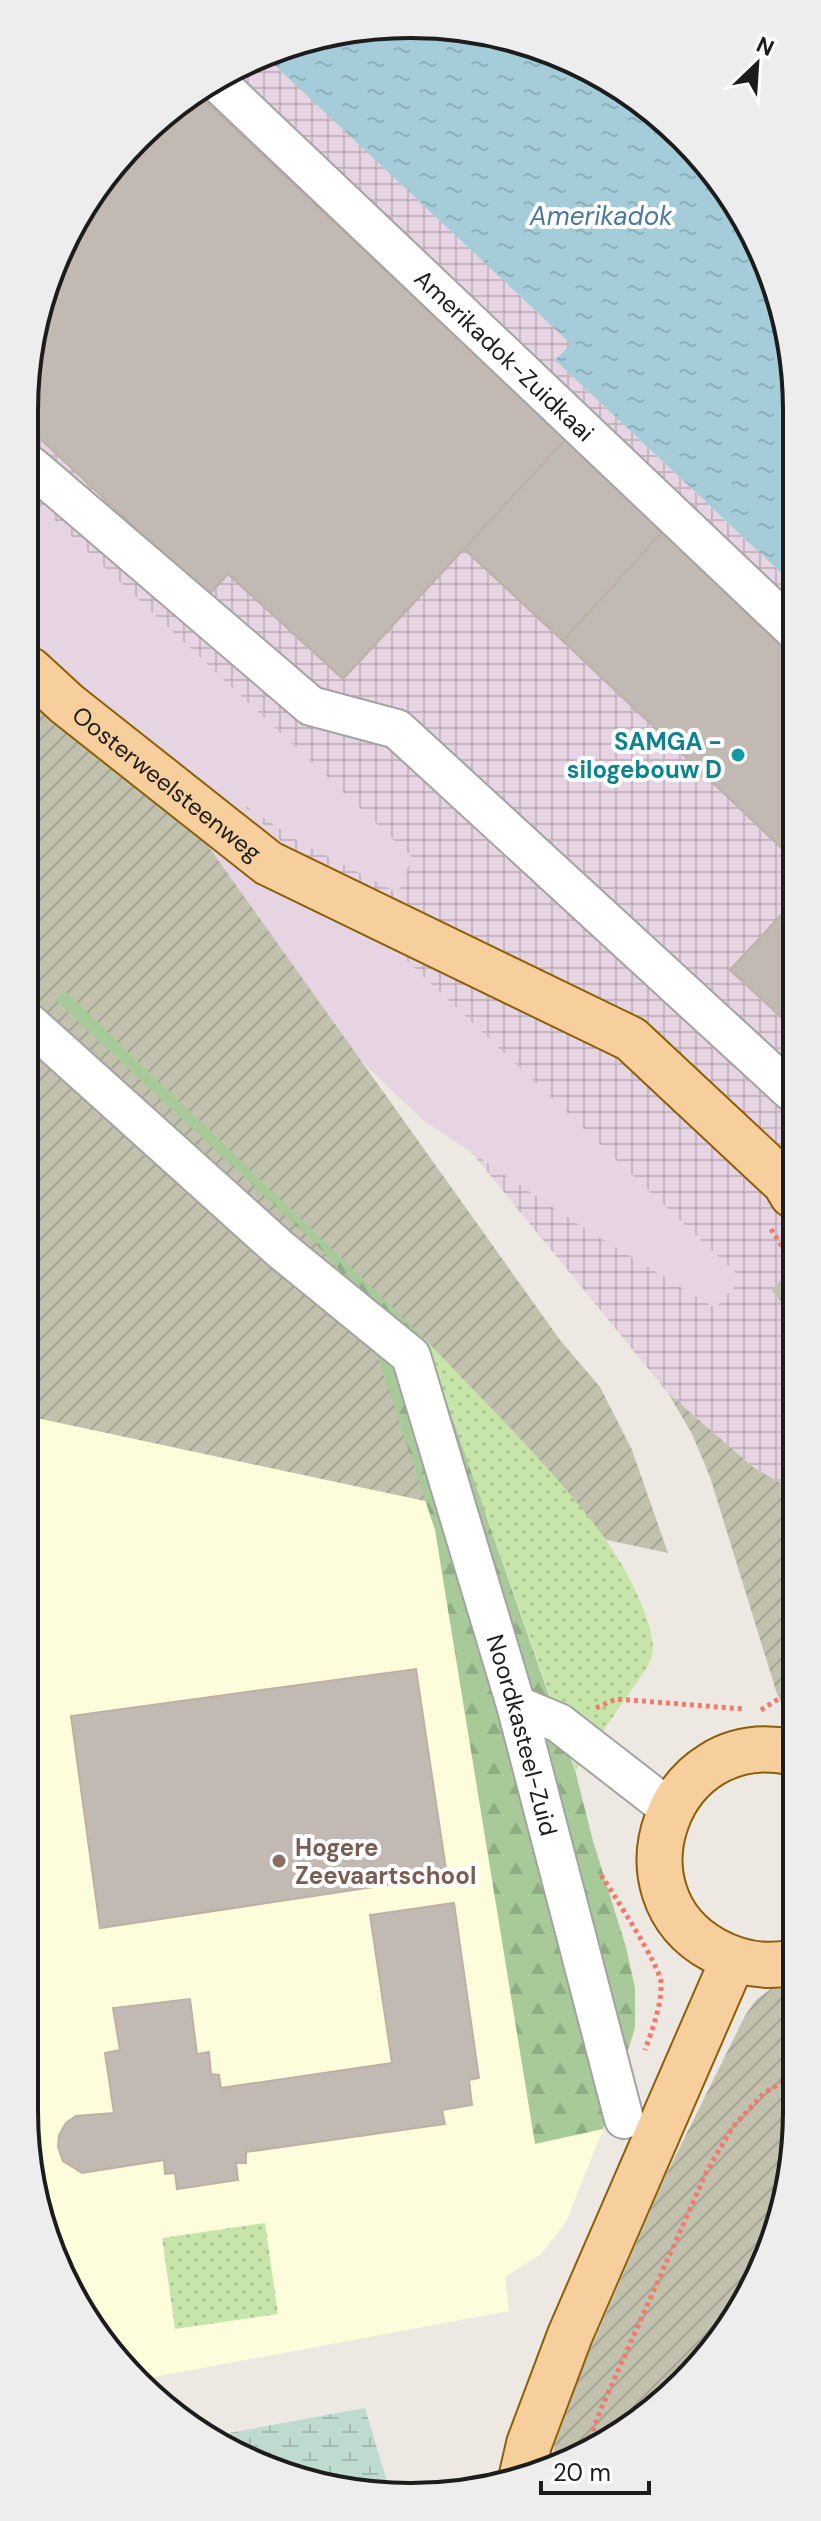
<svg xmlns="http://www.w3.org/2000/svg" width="821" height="2521" viewBox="0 0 821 2521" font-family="'DM Sans',sans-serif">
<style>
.industrial{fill:url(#industrial-grid)}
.education{fill:#fdfddb}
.railway{fill:#e6d4e2}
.construction{fill:url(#construction-furrows)}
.grass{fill:url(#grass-dots)}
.forest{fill:url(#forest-firs)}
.wetland{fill:url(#wetland-marsh)}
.water{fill:url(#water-ripples)}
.building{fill:#c1b9b2;stroke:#beb0a5;stroke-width:2}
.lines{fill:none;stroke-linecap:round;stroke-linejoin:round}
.minor-casing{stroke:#a3a3a3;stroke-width:42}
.major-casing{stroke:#8c5f07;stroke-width:48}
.path{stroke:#f27a6d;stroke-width:5;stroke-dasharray:4 4;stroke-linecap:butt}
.minor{stroke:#fff;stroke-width:38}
.major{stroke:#f7cf9d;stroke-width:44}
.culture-dot{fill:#0f9aa8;stroke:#fff;stroke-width:3}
.education-dot{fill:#8d6e63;stroke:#fff;stroke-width:3}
.labels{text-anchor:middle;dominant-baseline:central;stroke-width:8;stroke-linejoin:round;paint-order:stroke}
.street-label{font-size:24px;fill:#1c1c1c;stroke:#fff}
.culture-label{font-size:24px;font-weight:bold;fill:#0d838f;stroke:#fff;text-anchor:end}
.education-label{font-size:24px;font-weight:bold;fill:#785e54;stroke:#fff;text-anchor:start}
.water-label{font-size:26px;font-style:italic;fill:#4b769f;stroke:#fff}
.rim{fill:none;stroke:#1c1c1c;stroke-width:4}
</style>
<defs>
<pattern id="industrial-grid" width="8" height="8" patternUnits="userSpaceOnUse" patternTransform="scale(2)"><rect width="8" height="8" fill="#e6d4e2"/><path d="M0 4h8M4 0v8" fill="none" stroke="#c5b5c1"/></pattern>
<pattern id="construction-furrows" width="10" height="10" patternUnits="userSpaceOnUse" patternTransform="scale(2)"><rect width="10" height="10" fill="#c1c1ae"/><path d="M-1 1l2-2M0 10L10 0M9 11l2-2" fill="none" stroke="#a5a595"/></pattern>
<pattern id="grass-dots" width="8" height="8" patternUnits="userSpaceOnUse" patternTransform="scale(2)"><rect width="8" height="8" fill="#c7e5a9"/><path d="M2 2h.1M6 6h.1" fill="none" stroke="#aac491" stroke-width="1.8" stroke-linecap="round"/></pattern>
<pattern id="forest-firs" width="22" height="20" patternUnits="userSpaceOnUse" patternTransform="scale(2)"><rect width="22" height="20" fill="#a7ca98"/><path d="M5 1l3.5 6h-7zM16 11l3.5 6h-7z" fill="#8fad82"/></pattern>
<pattern id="wetland-marsh" width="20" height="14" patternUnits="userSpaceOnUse" patternTransform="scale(2)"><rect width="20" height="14" fill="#bfdace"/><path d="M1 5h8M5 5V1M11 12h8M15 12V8" fill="none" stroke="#a4bab0"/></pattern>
<pattern id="water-ripples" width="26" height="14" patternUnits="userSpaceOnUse" patternTransform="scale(2)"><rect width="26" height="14" fill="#a4cdd9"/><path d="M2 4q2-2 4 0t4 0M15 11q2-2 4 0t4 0" fill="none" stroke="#8dafba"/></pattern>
</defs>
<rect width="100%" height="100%" fill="#ede9e2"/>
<polygon class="industrial" points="268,59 572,344 555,360 793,584 792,1268 772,1290 791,1315 791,1483 779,1482 753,1467 668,1393 119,721 30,636 32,335 89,195 196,89"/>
<polygon class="education" points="29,1027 343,1274 469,1612 603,2129 566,2222 541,2254 505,2277 509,2311 138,2380 120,2366 53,2258 24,2110"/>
<polygon class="railway" points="31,498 412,857 398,893 301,843 240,802 742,1279 715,1308 581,1226 423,1120 30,746"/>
<g class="construction">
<polygon points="30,642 119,721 560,1340 600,1387 632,1450 668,1553 27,1416"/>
<polygon points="792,1268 791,1315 772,1290"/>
<polygon points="668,1393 753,1467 779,1482 791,1483 791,1719 777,1694 710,1477 692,1434"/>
<polygon points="790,1981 789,2186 732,2325 645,2417 551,2464 555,2444 588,2355 666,2175 745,2016 755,2001 777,1984"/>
</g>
<g class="grass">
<path d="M424,1338C483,1401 553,1468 604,1537C623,1564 652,1615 653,1648C653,1654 650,1660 648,1666L576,1770Z"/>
<polygon points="265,2223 278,2314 175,2329 162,2238"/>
</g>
<polygon class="forest" points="65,991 424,1338 575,1770 593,1841 626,1947 635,1988 635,2028 603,2129 535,2144 435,1530 361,1306 343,1274 318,1246 55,1000"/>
<polygon class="wetland" points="365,2408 390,2492 361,2494 239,2457 212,2436"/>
<polygon class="water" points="336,31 486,32 603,76 684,138 757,240 794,360 793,584 555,360 571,344 268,59"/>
<g class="building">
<polygon points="194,91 566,439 343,679 228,574 208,596 31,430 32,335 89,195"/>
<polygon points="566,439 664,530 563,641 464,549"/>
<polygon points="664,530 793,651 792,858 563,641"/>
<polygon points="792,903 792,1027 730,970"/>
<polygon points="416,1669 447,1876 100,1928 71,1716"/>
<polygon points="454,1903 479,2078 469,2080 472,2105 442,2110 445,2124 246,2152 246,2163 236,2163 238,2180 177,2189 175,2173 165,2174 164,2160 82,2173 63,2161 58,2147 59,2135 66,2123 76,2116 114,2113 105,2053 120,2050 113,2008 190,1999 197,2054 209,2052 211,2074 219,2075 221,2088 392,2063 370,1915"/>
</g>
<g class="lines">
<g class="minor-casing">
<g id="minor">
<path id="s1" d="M216,81L793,629"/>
<polyline points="31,466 311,706 397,729 792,1092"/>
<path id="s2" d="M29,1023L280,1249L411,1356L516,1705L624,2119"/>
<polyline points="516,1705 559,1723 671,1810"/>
</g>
</g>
<g class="major-casing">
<g id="major">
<path id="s3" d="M30,670L67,704L268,863L631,1039L785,1183L792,1195"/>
<path d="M790,1963C763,1968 738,1963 714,1950C609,1893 668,1727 790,1752"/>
<polyline points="521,2479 529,2444 570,2335 733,1960"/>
</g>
</g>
<g class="path">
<polyline points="771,1229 792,1262"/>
<polyline points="596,1708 616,1699 744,1709"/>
<polyline points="761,1710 791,1691"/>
<path d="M601,1875C612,1892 661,1967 661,1983C662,2005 652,2030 645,2050"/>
<polyline points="587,2446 601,2409 707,2171 732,2128 764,2093 790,2078"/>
</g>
<use href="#minor" class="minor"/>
<use href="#major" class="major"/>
</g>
<circle class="culture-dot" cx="738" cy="755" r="8"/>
<circle class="education-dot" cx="279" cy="1861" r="8"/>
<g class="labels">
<g class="street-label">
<text stroke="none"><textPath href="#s1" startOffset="398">Amerikadok-Zuidkaai</textPath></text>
<text stroke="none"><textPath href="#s3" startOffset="178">Oosterweelsteenweg</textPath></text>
<text stroke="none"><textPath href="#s2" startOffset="902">Noordkasteel-Zuid</textPath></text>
</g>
<g class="culture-label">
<text x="722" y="741">SAMGA -<tspan x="722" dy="28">silogebouw D</tspan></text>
</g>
<g class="education-label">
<text x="295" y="1847">Hogere<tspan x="295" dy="28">Zeevaartschool</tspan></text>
</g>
<g class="water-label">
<text x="601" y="216">Amerikadok</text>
</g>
</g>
<path d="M0 0H821V2521H0ZM410 38H411A372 372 0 0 1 783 410V2111A372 372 0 0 1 411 2483H410A372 372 0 0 1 38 2111V410A372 372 0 0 1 410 38Z" fill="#ededed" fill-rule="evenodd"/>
<path class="rim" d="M410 38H411A372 372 0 0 1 783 410V2111A372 372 0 0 1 411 2483H410A372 372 0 0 1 38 2111V410A372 372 0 0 1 410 38Z"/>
<g transform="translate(757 64) rotate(25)" stroke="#ffffff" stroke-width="6" paint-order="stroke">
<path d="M0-6L14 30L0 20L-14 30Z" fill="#1c1c1c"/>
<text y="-12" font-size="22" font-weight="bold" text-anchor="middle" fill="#1c1c1c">N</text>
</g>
<path d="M541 2481v12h108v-12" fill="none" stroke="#1c1c1c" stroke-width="4"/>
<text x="553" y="2481" font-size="24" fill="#1c1c1c" stroke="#ffffff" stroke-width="6" paint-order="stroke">20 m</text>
</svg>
